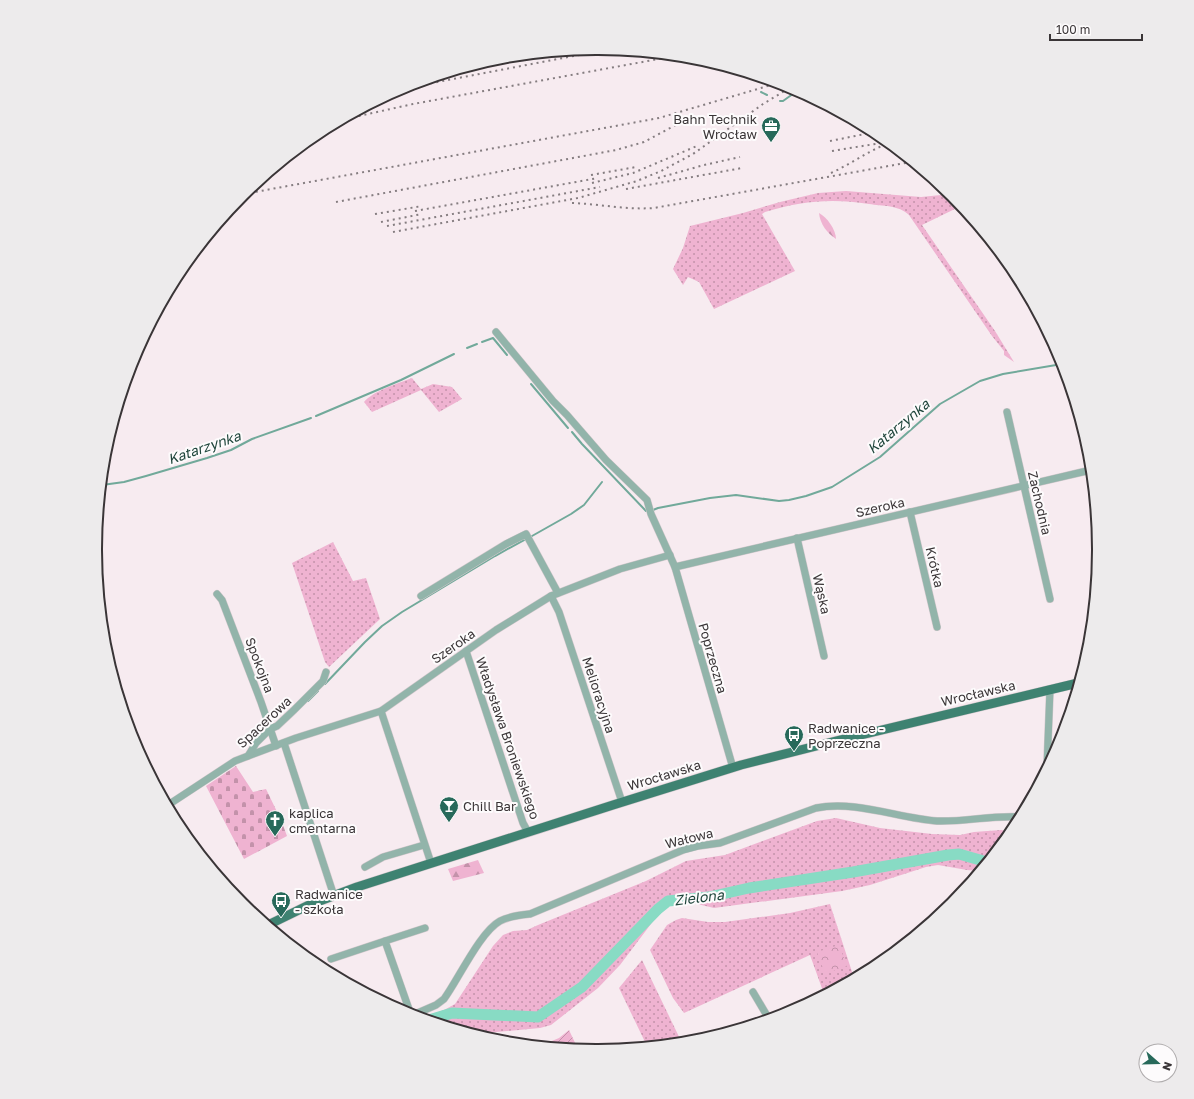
<svg xmlns="http://www.w3.org/2000/svg" width="1194" height="1099" viewBox="0 0 1194 1099" font-family="'Golos Text',sans-serif">
<style>
.grass{fill:url(#grass-dots)}
.forest{fill:url(#forest-firs)}
.cemetery{fill:url(#cemetery-stones)}
.park{fill:url(#park-crowns)}
.garden{fill:url(#garden-furrows)}
.lines{fill:none;stroke-linecap:round;stroke-linejoin:round}
.stream{stroke:#71a99a;stroke-width:2}
.river{stroke:#88dbc4;stroke-width:11}
.minor-casing{stroke:#d1c7cb;stroke-width:8}
.major-casing{stroke:#d1c7cb;stroke-width:10}
.minor{stroke:#92b4aa;stroke-width:7}
.major{stroke:#3e8271;stroke-width:9}
.rail{stroke:#857d80;stroke-width:2;stroke-dasharray:2 4;stroke-linecap:butt}
.labels{text-anchor:middle;dominant-baseline:central;stroke-width:4;stroke-linejoin:round;paint-order:stroke}
.poi-label{font-size:13px;fill:#3a3537;stroke:#fdfbfc;text-anchor:start}
.street-label{font-size:13px;fill:#3a3537;stroke:#fdfbfc}
.water-label{font-size:14px;font-style:italic;fill:#1f453b;stroke:#fdfbfc}
.rim{fill:none;stroke:#3a3537;stroke-width:2}
</style>
<defs>
<pattern id="grass-dots" width="8" height="8" patternUnits="userSpaceOnUse"><rect width="8" height="8" fill="#efb3d1"/><path d="M2 2h.1M6 6h.1" fill="none" stroke="#c392aa" stroke-width="1.8" stroke-linecap="round"/></pattern>
<pattern id="forest-firs" width="22" height="20" patternUnits="userSpaceOnUse"><rect width="22" height="20" fill="#efb3d1"/><path d="M5 1l3.5 6h-7zM16 11l3.5 6h-7z" fill="#c392aa"/></pattern>
<pattern id="cemetery-stones" width="16" height="16" patternUnits="userSpaceOnUse"><rect width="16" height="16" fill="#efb3d1"/><path d="M2 7V4a2 2 0 0 1 4 0v3zM10 15v-3a2 2 0 0 1 4 0v3z" fill="#c392aa"/></pattern>
<pattern id="park-crowns" width="20" height="18" patternUnits="userSpaceOnUse"><rect width="20" height="18" fill="#efb3d1"/><path d="M2 6a3 3 0 1 1 6 0M12 15a3 3 0 1 1 6 0" fill="none" stroke="#c392aa"/></pattern>
<pattern id="garden-furrows" width="10" height="10" patternUnits="userSpaceOnUse"><rect width="10" height="10" fill="#efb3d1"/><path d="M-1 1l2-2M0 10L10 0M9 11l2-2" fill="none" stroke="#c392aa"/></pattern>
</defs>
<rect width="100%" height="100%" fill="#f7ebf0"/>
<g class="grass">
<path d="M846,191L921,197L951,194L952,195L961,206L922,225L995,331L1014,362L1004,355V351L992,336L909,215C899,205 882,206 869,204C832,198 801,201 765,212L762,214L795,271L714,309L699,282L688,277L683,285L673,269L683,248L690,226L743,213L780,202L818,193Z"/>
<path d="M412,378L421,389L433,384L452,387L462,399L439,412L421,390L372,412L364,402C373,391 399,383 412,378Z"/>
<polygon points="333,542 353,581 366,578 380,619 329,667 325,662 292,563"/>
<polygon points="836,818 880,828 932,834 960,835 974,832 1001,830 1011,832 979,871 967,870 938,865 926,867 870,885 842,891 714,908 689,902 680,902 668,906 660,912 620,965 598,988 551,1025 540,1028 474,1034 421,1018 444,1010 455,1004 493,946 503,935 513,931 527,930 538,925 646,881 686,861 725,855 817,821"/>
<polygon points="830,904 854,978 824,994 810,955 684,1013 673,998 650,950 667,925 676,920 682,918 708,922 725,922 790,913"/>
<polygon points="642,960 682,1043 647,1046 619,988"/>
</g>
<g class="forest">
<path d="M819,213C827,217 836,230 836,239C827,233 820,224 819,213Z"/>
<polygon points="478,860 484,873 453,881 448,869"/>
</g>
<polygon class="cemetery" points="236,766 253,792 266,789 281,820 287,836 244,859 206,786"/>
<polygon class="park" points="839,945 847,966 825,974 817,952"/>
<polygon class="garden" points="569,1030 578,1049 548,1046 547,1043 559,1038"/>
<g class="lines">
<g class="stream">
<polyline points="761,92 767,95"/>
<polyline points="780,101 783,101 797,91"/>
<polyline points="948,194 950,193"/>
<polyline points="482,342 493,338 507,355"/>
<polyline points="467,348 477,344"/>
<polyline points="531,384 568,428"/>
<polyline points="316,416 401,380 454,354"/>
<polyline points="572,432 582,444 646,511"/>
<polyline points="102,485 124,482 146,476 207,458 231,450 252,439 311,418"/>
<polyline points="653,510 658,508 710,498 736,495 779,501 789,500 806,496 832,487 880,457 940,404 980,381 1003,374 1062,364"/>
<polyline points="532,536 571,514 584,505 602,482"/>
<polyline points="325,684 365,642 382,626 402,612 495,556 524,540"/>
<polyline points="308,701 318,691"/>
</g>
<polyline class="river" points="429,1020 452,1013 538,1017 582,987 658,909 668,901 709,897 749,888 853,872 948,855 959,854 987,862"/>
<g class="minor-casing">
<g id="minor">
<polyline points="496,332 553,401 567,415 606,460 647,500 651,514 675,567 733,768"/>
<polyline points="1007,412 1050,599"/>
<polyline points="910,512 937,627"/>
<polyline points="797,538 824,656"/>
<polyline points="675,567 1091,470"/>
<polyline points="217,594 222,600 261,702 276,746"/>
<polyline points="421,596 506,544 526,534 558,593"/>
<polyline points="551,596 559,612 622,802"/>
<polyline points="466,651 523,823 528,832"/>
<polyline points="381,711 431,863"/>
<polyline points="284,743 334,896"/>
<polyline points="248,756 296,738 381,711 496,630 551,596 620,569 670,555"/>
<polyline points="1047,767 1050,689"/>
<polyline points="168,805 235,761 248,756 256,743 270,729 277,726 294,710 323,681 326,672"/>
<polyline points="365,867 383,857 424,845"/>
<polyline points="331,959 385,941"/>
<polyline points="753,992 769,1019"/>
<polyline points="411,1015 385,941 425,928"/>
<path d="M413,1015L436,1005L444,999C458,980 480,932 500,921C509,916 520,915 530,914L683,850L698,846L720,843L816,808C855,800 898,818 937,821C965,822 992,815 1020,817"/>
</g>
</g>
<g class="major-casing">
<polyline id="major" points="268,925 309,905 357,887 613,805 741,765 840,740 1078,683"/>
</g>
<use href="#minor" class="minor"/>
<use href="#major" class="major"/>
<g class="rail">
<polyline points="401,89 610,49"/>
<polyline points="341,120 413,104 675,56"/>
<polyline points="830,141 875,132"/>
<polyline points="832,151 881,143"/>
<path d="M831,173C851,164 868,151 889,143"/>
<polyline points="591,175 636,167"/>
<polyline points="658,178 704,165 740,157"/>
<polyline points="592,183 633,173 697,146"/>
<polyline points="626,189 742,168"/>
<polyline points="244,194 659,118 778,83"/>
<polyline points="336,202 616,150 644,142 685,120"/>
<path d="M572,203C600,204 626,210 654,208L911,162"/>
<polyline points="415,211 598,178"/>
<polyline points="375,214 422,206"/>
<polyline points="381,222 422,214"/>
<polyline points="387,226 600,187"/>
<polyline points="393,232 578,198 637,181 661,171 693,154 763,104 791,87"/>
</g>
</g>
<defs>
<g id="office-pin" transform="scale(1)"><path d="M0 17L-7.5 6A9.5 9.5 0 1 1 7.5 6Z" fill="#27695a" stroke="#fdfbfc"/><path d="M-6-3h4V-5.5h4V-3h4V5H-6ZM-1-4.5V-3h2v-1.5ZM-6 0V1H6V0Z" fill="#fff"/></g>
<g id="bus-pin" transform="scale(1)"><path d="M0 17L-7.5 6A9.5 9.5 0 1 1 7.5 6Z" fill="#27695a" stroke="#fdfbfc"/><path d="M-5-6H5V4H4V6H2V4H-2V6H-4V4H-5ZM-3.5-4V0h7V-4ZM-3.5 1.2v1.5H-2V1.2ZM2 1.2v1.5H3.5V1.2Z" fill="#fff"/></g>
<g id="bar-pin" transform="scale(1)"><path d="M0 17L-7.5 6A9.5 9.5 0 1 1 7.5 6Z" fill="#27695a" stroke="#fdfbfc"/><path d="M-6-5H6L.8 .8V4.5H3.5V6h-7V4.5H-.8V.8Z" fill="#fff"/></g>
<g id="church-pin" transform="scale(1)"><path d="M0 17L-7.5 6A9.5 9.5 0 1 1 7.5 6Z" fill="#27695a" stroke="#fdfbfc"/><path d="M-1.2-6h2.4v3.5h3.3v2.4h-3.3V6h-2.4V-.1h-3.3v-2.4h3.3Z" fill="#fff"/></g>
</defs>
<g fill-rule="evenodd">
<use href="#office-pin" x="771" y="126"/>
<use href="#bus-pin" x="794" y="735"/>
<use href="#bar-pin" x="449" y="806"/>
<use href="#church-pin" x="275" y="820"/>
<use href="#bus-pin" x="281" y="901"/>
</g>
<g class="labels">
<g class="poi-label">
<text x="757" y="119" text-anchor="end">Bahn Technik<tspan x="757" dy="15">Wrocław</tspan></text>
<text x="808" y="728">Radwanice -<tspan x="808" dy="15">Poprzeczna</tspan></text>
<text x="463" y="806">Chill Bar</text>
<text x="289" y="813">kaplica<tspan x="289" dy="15">cmentarna</tspan></text>
<text x="295" y="894">Radwanice<tspan x="295" dy="15">- szkoła</tspan></text>
</g>
<g class="street-label">
<text transform="translate(1040 503) rotate(77)">Zachodnia</text>
<text transform="translate(880 507) rotate(-13)">Szeroka</text>
<text transform="translate(935 567) rotate(77)">Krótka</text>
<text transform="translate(822 594) rotate(77)">Wąska</text>
<text transform="translate(453 646) rotate(-35)">Szeroka</text>
<text transform="translate(713 658) rotate(74)">Poprzeczna</text>
<text transform="translate(260 665) rotate(69)">Spokojna</text>
<text transform="translate(978 693) rotate(-13)">Wrocławska</text>
<text transform="translate(599 695) rotate(72)">Melioracyjna</text>
<text transform="translate(264 722) rotate(-43)">Spacerowa</text>
<text transform="translate(508 738) rotate(71)">Władysława Broniewskiego</text>
<text transform="translate(664 775) rotate(-17)">Wrocławska</text>
<text transform="translate(689 838) rotate(-14)">Wałowa</text>
</g>
<g class="water-label">
<text transform="translate(898 426) rotate(-40)">Katarzynka</text>
<text transform="translate(204 447) rotate(-19)">Katarzynka</text>
<text transform="translate(699 897) rotate(-7)">Zielona</text>
</g>
</g>
<path d="M0 0H1194V1099H0ZM596 55H598A494 494 0 0 1 1092 549V550A494 494 0 0 1 598 1044H596A494 494 0 0 1 102 550V549A494 494 0 0 1 596 55Z" fill="#edebec" fill-rule="evenodd"/>
<path class="rim" d="M596 55H598A494 494 0 0 1 1092 549V550A494 494 0 0 1 598 1044H596A494 494 0 0 1 102 550V549A494 494 0 0 1 596 55Z"/>
<g transform="translate(1158 1063) rotate(110)"><circle r="19" fill="#fdfbfc" stroke="#afacad"/>
<path d="M0-3L7 15L0 10L-7 15Z" fill="#27695a"/>
<text y="-6" font-size="11" font-weight="bold" text-anchor="middle" fill="#3a3537">N</text>
</g>
<path d="M1050 34v6h92v-6" fill="none" stroke="#3a3537" stroke-width="2"/>
<text x="1056" y="34" font-size="12" fill="#3a3537" stroke="#fdfbfc" stroke-width="3" paint-order="stroke">100 m</text>
</svg>
